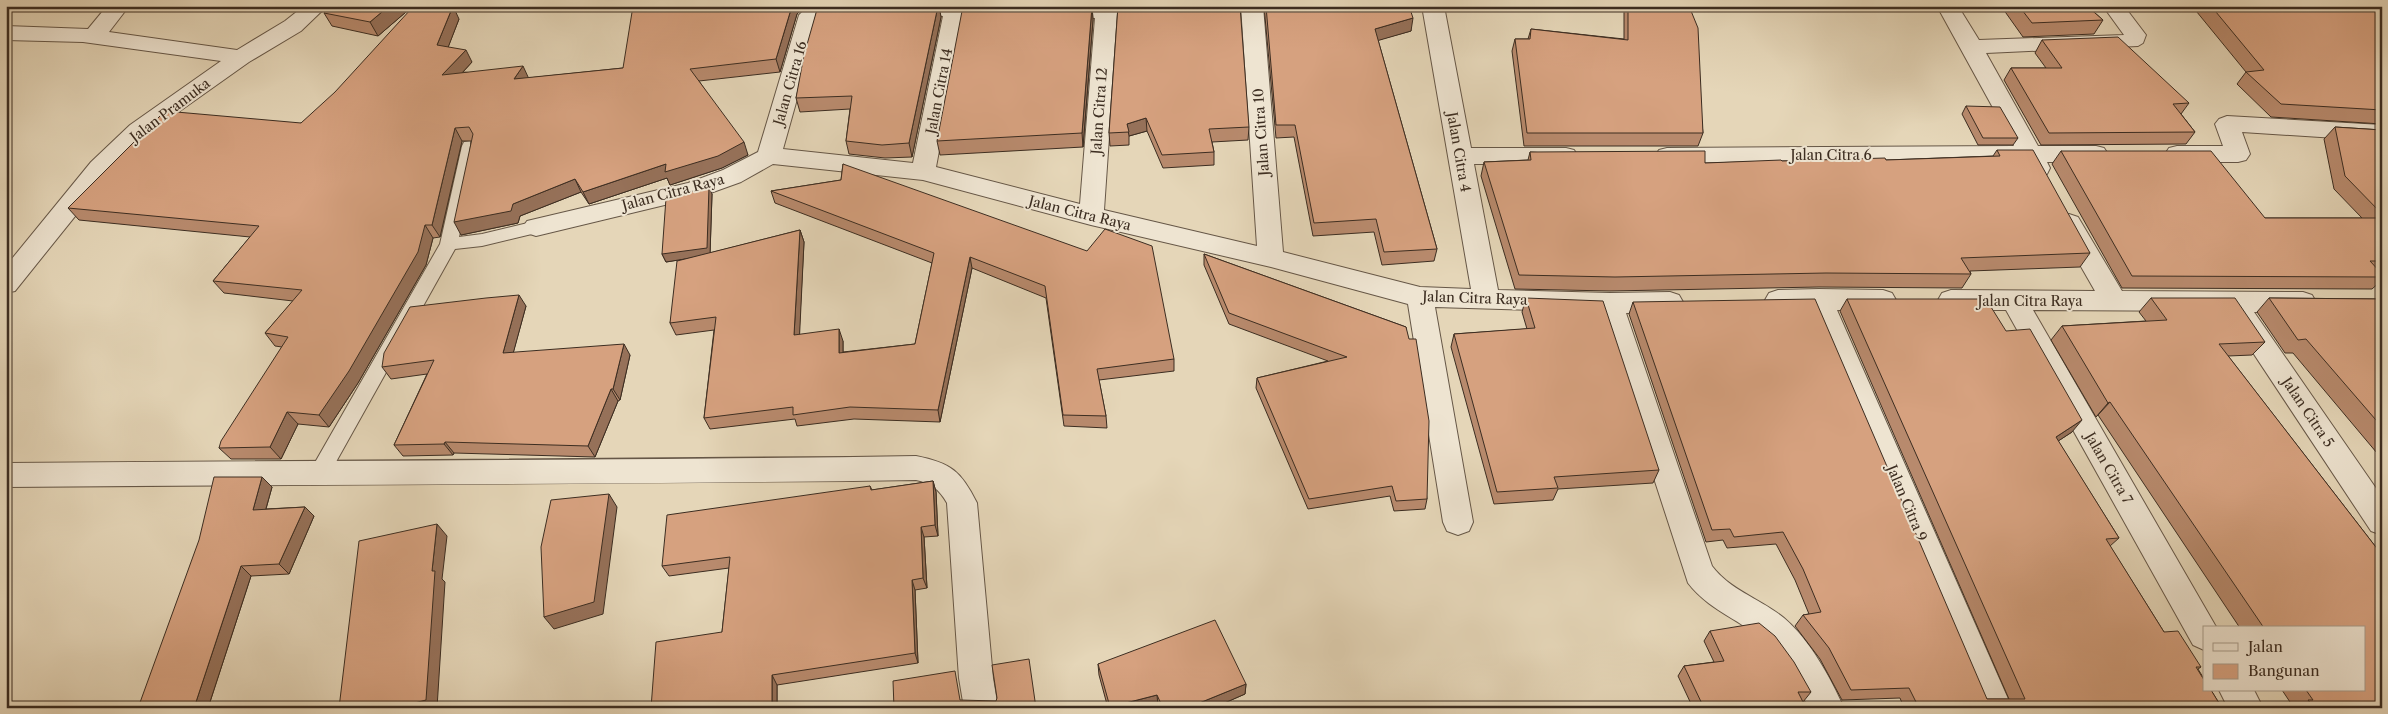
<svg xmlns="http://www.w3.org/2000/svg" width="2388" height="714" viewBox="0 0 2388 714" font-family="'Libre Caslon Text',serif">
<style>
.lines{fill:none;stroke-linecap:round;stroke-linejoin:round}
.service-casing{stroke:#665747;stroke-width:2}
.minor-casing{stroke:#665747;stroke-width:2}
.service{fill:#eee4d1;fill-rule:evenodd}
.minor{fill:#eee4d1;fill-rule:evenodd}
.wall{fill:#b88a6d;stroke:#3c2d21}
.shaded-wall{fill:#967159;stroke:#3c2d21}
.building{fill:#d6a17f;stroke:#3c2d21}
.labels{text-anchor:middle;dominant-baseline:central;stroke-width:4;stroke-linejoin:round;paint-order:stroke}
.street-label{font-size:14px;fill:#3c2d21;stroke:#eee4d1}
</style>
<rect width="100%" height="100%" fill="#e5d6b8"/>
<filter id="stains"><feTurbulence type="fractalNoise" baseFrequency=".004" numOctaves="4"/><feColorMatrix values="0 0 0 0 .2 0 0 0 0 .09 0 0 0 0 .02 0 0 0 .5 -.17"/></filter>
<radialGradient id="worn" r=".72"><stop offset=".6" stop-color="#630" stop-opacity="0"/><stop offset="1" stop-color="#630" stop-opacity=".3"/></radialGradient>
<g class="lines">
<g class="service-casing">
<polygon id="service" points="470,141 476,142 478,146 459,237 482,234 536,221 542,223 545,227 542,231 536,233 482,246 455,249 327,478 320,480 313,478 310,472 313,466 440,244 462,146 464,142"/>
</g>
<g class="minor-casing">
<g id="minor">
<polygon points="107,6 129,6 109,32 237,50 285,21 304,6 327,6 301,31 249,62 146,135 109,174 15,291 6,293 6,266 91,162 130,125 221,61 83,42 6,40 6,26 88,29"/>
<path d="M808,6H863L866,10L863,15L820,17L783,149L913,163L943,16L895,15L892,10L895,6H1008L1011,10L1008,15L964,16L936,167L1080,204L1095,18L1047,16L1044,11L1048,6H1118L1104,210L1257,246L1241,6H1263L1283,252L1420,287L1471,289L1422,6H1444L1471,148H1566L1574,150L1578,156L1574,162L1566,164H1474L1498,290L1610,293L1670,292L1679,295L1683,302L1679,309L1670,312L1626,313L1712,566C1731,591 1761,599 1784,618C1810,640 1830,677 1844,708H1809C1796,684 1782,656 1761,638C1736,618 1708,609 1688,583L1600,312L1435,307L1473,522L1469,531L1458,535L1447,531L1443,522L1408,304L1271,267L1091,225L923,180L773,164L741,182L702,196L536,236L527,233L523,227L527,221L688,183L723,170L758,152L799,15Z"/>
<polygon points="1937,6 1958,6 1979,40 2124,35 2103,6 2124,6 2146,35 2143,43 2138,46 1986,53 2038,146 2096,146 2104,148 2108,154 2104,160 2096,162 2047,162 2050,168 2047,174 2038,176 2029,174 2023,162 1667,164 1659,162 1655,156 1659,150 1667,148 2014,146"/>
<polygon points="2227,116 2382,125 2382,141 2242,132 2250,154 2246,160 2238,162 2177,162 2169,160 2165,154 2169,148 2177,146 2223,146 2215,124 2219,119"/>
<polygon points="2069,214 2078,217 2122,291 2303,292 2312,295 2316,302 2312,309 2303,312 2254,312 2382,497 2382,535 2371,531 2232,321 2228,314 2229,311 2033,310 2215,625 2217,628 2204,628 2204,650 2193,645 2006,310 1951,310 1942,307 1938,300 1942,293 1951,290 2095,291 2056,223 2060,217"/>
<polygon points="1819,289 1883,290 1892,293 1896,300 1892,307 1883,310 1837,310 2012,708 1978,708 1810,310 1778,310 1769,307 1765,300 1769,293 1778,290"/>
<path d="M916,456C951,463 961,471 977,503L993,678L998,708H964L959,678L947,503C939,489 931,483 916,480C613,485 310,484 6,487V463C310,460 613,461 916,456Z"/>
<polygon points="2219,690 2254,690 2263,708 2228,708"/>
</g>
</g>
<use href="#service" class="service"/>
<use href="#minor" class="minor"/>
</g>
<g class="wall">
<polygon points="413,6 378,36 332,26 324,13"/>
<polygon points="818,6 939,6 941,17 912,157 885,158 849,154 846,141 850,109 800,112 796,98"/>
<polygon points="1092,6 1093,20 1083,147 940,155 937,141"/>
<polygon points="1118,6 1249,127 1248,140 1212,142 1214,152 1214,165 1163,168 1147,131 1129,136 1129,145 1110,146 1109,133"/>
<polygon points="1264,6 1409,6 1411,31 1378,40 1437,249 1434,261 1382,265 1374,232 1313,236 1294,137 1276,138"/>
<polygon points="1624,6 1689,6 1703,133 1698,146 1524,146 1512,51 1515,39 1528,39 1531,29 1624,39"/>
<polygon points="2001,6 2087,6 2103,20 2094,34 2023,37"/>
<polygon points="2192,6 2382,6 2382,124 2271,117 2237,84 2246,72"/>
<polygon points="797,14 780,72 699,81 748,155 722,168 670,185 667,178 589,204 581,192 520,216 518,223 461,235 471,141 462,141 440,237 433,238 426,265 358,383 329,427 298,424 281,459 231,459 219,448 282,347 275,346 265,333 293,301 224,293 213,281 250,237 79,220 68,208 301,123 459,19 448,47 472,62 463,72 528,78 623,68"/>
<polygon points="2042,40 2189,103 2181,114 2195,132 2186,144 2041,145 2004,80 2011,68 2046,68 2035,53"/>
<polygon points="1966,106 2018,138 2013,145 1978,145 1962,114"/>
<polygon points="2335,127 2382,130 2382,273 2381,273 2382,274 2382,280 2372,289 2122,288 2052,164 2061,151 2265,218 2362,218 2334,189 2324,139"/>
<polygon points="1997,150 2090,253 2080,267 1970,271 1971,274 1962,288 1819,287 1610,291 1515,289 1481,176 1484,162 1528,160 1530,152 1705,163 1782,161 1886,160 1993,156"/>
<polygon points="843,164 1174,359 1174,371 1099,380 1106,416 1107,428 1064,426 1046,298 972,268 940,422 854,419 797,426 795,419 710,429 704,418 714,330 676,335 670,323 684,259 666,262 662,254 712,194 710,253 800,230 804,242 799,335 843,341 843,352 915,344 932,263 775,203 771,191 841,180"/>
<polygon points="1204,254 1406,327 1427,499 1425,509 1394,511 1390,496 1308,509 1256,388 1257,378 1328,361 1229,324 1204,265"/>
<polygon points="1526,298 1659,470 1653,483 1558,489 1553,500 1494,504 1451,347 1454,334 1527,329 1522,312"/>
<polygon points="2151,298 2265,342 2252,355 2228,356 2382,555 2382,708 2294,708 2282,690 2364,690 2364,628 2240,628 2098,415 2096,417 2051,340 2062,326 2146,321 2139,312"/>
<polygon points="2269,298 2382,299 2382,459 2293,353 2285,353 2257,312"/>
<polygon points="1847,299 2072,432 2058,441 2119,538 2110,546 2164,632 2201,667 2198,669 2222,708 1904,708 1900,698 1842,700 1820,659 1795,626 1803,615 1809,614 1795,580 1776,544 1727,548 1723,540 1706,542 1629,314 1633,302 1987,699 2009,699 1840,311"/>
<polygon points="526,306 513,353 630,355 620,400 618,401 595,457 454,453 453,455 403,456 394,445 427,374 391,379 382,367"/>
<polygon points="933,481 936,492 938,536 924,537 927,588 915,590 918,663 777,685 777,708 651,708 722,632 729,568 669,576 662,566 870,486 872,490"/>
<polygon points="272,487 266,509 305,507 314,516 289,574 251,576 208,708 138,708"/>
<polygon points="1710,631 1811,692 1803,702 1806,708 1693,708 1678,676 1684,666 1714,662 1704,641"/>
<polygon points="1098,664 1246,684 1245,694 1213,708 1159,708 1158,706 1149,708 1108,708 1099,675"/>
</g>
<g class="shaded-wall">
<polygon points="389,6 413,6 378,36 370,22"/>
<polygon points="453,6 459,19 444,58 437,45"/>
<polygon points="792,6 806,6 797,14 780,72 776,59"/>
<polygon points="938,6 939,6 941,17 912,157 909,143"/>
<polygon points="1092,6 1093,20 1083,147 1082,133"/>
<polygon points="1413,18 1411,31 1373,42 1375,29"/>
<polygon points="466,50 472,62 449,87 442,75"/>
<polygon points="523,66 529,79 514,79"/>
<polygon points="1146,118 1147,131 1129,136 1127,124"/>
<polygon points="455,128 462,141 440,237 432,225"/>
<polygon points="744,142 748,155 722,168 670,185 667,178 589,204 583,192 666,164"/>
<polygon points="575,179 581,192 520,216 518,223 461,235 454,222 513,204"/>
<polygon points="709,187 712,194 710,255 666,262 662,254"/>
<polygon points="425,225 433,238 426,265 358,383 329,427 319,415"/>
<polygon points="800,230 804,242 799,347 794,335"/>
<polygon points="970,257 972,268 940,422 938,410"/>
<polygon points="519,295 526,306 510,365 503,353"/>
<polygon points="839,329 843,341 843,364 839,353"/>
<polygon points="624,344 630,355 620,400 613,389"/>
<polygon points="611,389 618,401 595,457 588,446"/>
<polygon points="2110,402 2098,415 2096,417 2108,403"/>
<polygon points="287,412 298,424 281,459 270,447"/>
<polygon points="2082,420 2072,432 2046,449 2056,437"/>
<polygon points="445,442 454,453 453,455 444,444"/>
<polygon points="262,477 272,487 263,519 253,510"/>
<polygon points="933,481 936,492 938,536 935,525"/>
<polygon points="609,494 617,507 603,614 554,629 544,617"/>
<polygon points="305,507 314,516 289,574 279,564"/>
<polygon points="437,524 447,536 442,579 445,582 437,708 395,708 432,571"/>
<polygon points="921,527 924,537 927,588 923,578"/>
<polygon points="241,566 251,576 208,708 194,708"/>
<polygon points="912,580 915,590 918,663 915,653"/>
<polygon points="772,675 777,685 777,708 772,708"/>
<polygon points="1246,684 1245,694 1213,708 1187,708"/>
<polygon points="1157,695 1158,706 1149,708 1110,708 1110,707"/>
</g>
<g class="building">
<polygon points="332,6 389,6 370,22 324,13"/>
<polygon points="453,6 437,45 466,50 442,75 523,66 514,79 623,68 633,6 792,6 776,59 690,69 744,142 718,156 665,172 666,164 583,192 575,179 513,204 511,211 454,222 473,134 469,127 455,128 432,225 425,225 418,252 349,371 319,415 287,412 270,447 219,448 221,441 288,337 265,333 302,290 213,281 259,226 68,208 165,111 301,123 335,92 411,9"/>
<polygon points="818,6 938,6 909,143 882,145 846,141 852,96 796,98 804,55"/>
<polygon points="963,6 1092,6 1082,133 937,141"/>
<polygon points="1118,6 1240,6 1249,127 1209,129 1214,152 1162,155 1146,118 1127,124 1129,132 1109,133"/>
<polygon points="1266,6 1409,6 1413,18 1375,29 1437,249 1384,252 1376,219 1314,223 1295,125 1276,125"/>
<polygon points="1628,6 1689,6 1698,28 1703,133 1527,133 1515,39 1530,39 1531,29 1628,40"/>
<polygon points="2019,6 2087,6 2103,20 2032,23"/>
<polygon points="2211,6 2382,6 2382,110 2281,104 2246,72 2264,70"/>
<polygon points="2118,37 2189,103 2173,104 2195,132 2049,133 2011,68 2062,68 2042,40"/>
<polygon points="1966,106 2000,107 2018,138 1983,138"/>
<polygon points="2335,127 2382,130 2382,214 2345,176"/>
<polygon points="1997,150 2033,150 2090,253 1961,258 1971,274 1826,273 1615,277 1519,275 1484,162 1531,160 1530,152 1705,151 1705,163 1781,160 1782,161 1885,158 1886,160 2000,156"/>
<polygon points="2061,151 2211,151 2265,218 2382,218 2382,261 2370,261 2382,274 2382,277 2132,276"/>
<polygon points="843,164 1087,251 1105,229 1152,246 1174,359 1097,369 1106,416 1063,415 1045,286 970,257 938,410 850,407 793,415 793,407 704,418 716,317 670,323 677,261 800,230 794,335 839,329 839,353 915,344 934,253 771,191 841,180"/>
<polygon points="709,187 707,248 662,254 666,198"/>
<polygon points="1204,254 1406,327 1409,339 1416,339 1429,421 1427,499 1396,501 1392,486 1309,499 1257,378 1347,357 1229,313"/>
<polygon points="519,295 503,353 624,344 613,389 611,389 588,446 445,442 444,444 394,445 434,360 382,367 384,353 410,307 486,298"/>
<polygon points="1526,298 1603,301 1659,470 1554,477 1558,488 1497,492 1454,334 1535,328"/>
<polygon points="2151,298 2235,298 2265,342 2219,344 2382,555 2382,559 2380,559 2382,561 2382,708 2314,708 2308,700 2313,700 2306,690 2364,690 2364,628 2264,628 2110,402 2108,403 2062,326 2167,320"/>
<polygon points="2269,298 2382,299 2382,427 2306,339 2298,340"/>
<polygon points="1815,299 1987,699 2025,699 1847,299 1986,299 2006,331 2030,329 2082,420 2056,437 2119,538 2106,539 2164,632 2178,631 2201,667 2196,667 2204,680 2204,690 2211,690 2222,708 1919,708 1909,688 1851,690 1829,648 1803,615 1821,612 1803,569 1783,532 1734,537 1730,529 1712,530 1633,302"/>
<polygon points="214,477 262,477 253,510 305,507 279,564 241,566 194,708 138,708 199,540"/>
<polygon points="933,481 935,525 921,527 923,578 912,580 915,653 772,675 772,708 651,708 656,642 722,632 730,557 662,566 667,515 870,486 871,490"/>
<polygon points="609,494 594,602 544,617 541,547 551,500"/>
<polygon points="437,524 432,571 435,571 426,700 395,708 339,708 359,541"/>
<polygon points="1215,620 1246,684 1187,708 1163,708 1157,695 1110,707 1098,664"/>
<polygon points="1759,623 1775,636 1794,662 1811,692 1798,692 1806,708 1704,708 1684,666 1724,661 1710,631"/>
<polygon points="1029,659 1036,708 894,708 893,681 955,671 960,700 996,701 997,698 992,665"/>
<polygon points="491,704 490,708 478,708"/>
</g>
<g class="labels">
<g class="street-label">
<text transform="translate(790 83) rotate(-74)">Jalan Citra 16</text>
<text transform="translate(939 91) rotate(-79)">Jalan Citra 14</text>
<text transform="translate(170 110) rotate(-37)">Jalan Pramuka</text>
<text transform="translate(1099 111) rotate(-86)">Jalan Citra 12</text>
<text transform="translate(1261 132) rotate(-94)">Jalan Citra 10</text>
<text transform="translate(1459 152) rotate(80)">Jalan Citra 4</text>
<text x="1831" y="155">Jalan Citra 6</text>
<text transform="translate(673 192) rotate(-15)">Jalan Citra Raya</text>
<text transform="translate(1080 213) rotate(14)">Jalan Citra Raya</text>
<text transform="translate(1475 298) rotate(2)">Jalan Citra Raya</text>
<text x="2030" y="301">Jalan Citra Raya</text>
<text transform="translate(2308 412) rotate(56)">Jalan Citra 5</text>
<text transform="translate(2109 468) rotate(60)">Jalan Citra 7</text>
<text transform="translate(1907 503) rotate(67)">Jalan Citra 9</text>
</g>
</g>
<rect width="2388" height="714" fill="none" stroke="#e5d6b8" stroke-width="25"/>
<rect x="8" y="8" width="2373" height="699" fill="none" stroke="#3c2d21" stroke-width="2.5"/>
<rect x="12" y="12" width="2363" height="689" fill="none" stroke="#3c2d21"/>
<rect x="2203" y="626" width="162" height="65" fill="#eee4d1" stroke="#a79b8b"/>
<rect x="2213" y="643" width="25" height="8" fill="#eee4d1" stroke="#a79b8b"/>
<text x="2248" y="652" font-size="15" fill="#3c2d21">Jalan</text>
<rect x="2213" y="664" width="25" height="15" fill="#d6a17f" stroke="#a79b8b"/>
<text x="2248" y="676" font-size="15" fill="#3c2d21">Bangunan</text>
<rect width="100%" height="100%" filter="url(#stains)"/>
<rect width="100%" height="100%" fill="url(#worn)"/>
</svg>
